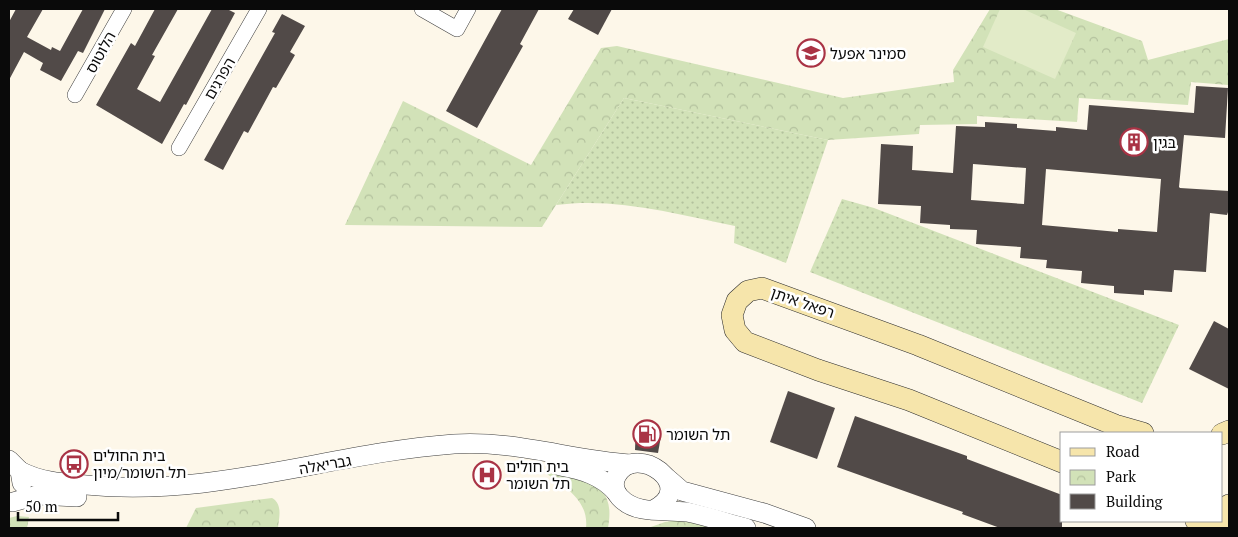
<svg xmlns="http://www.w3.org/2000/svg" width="1238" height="537" viewBox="0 0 1238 537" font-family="'PT Serif','Noto Sans Hebrew',serif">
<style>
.grass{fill:url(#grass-dots)}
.park{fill:url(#park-crowns)}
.pitch{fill:#e2ebc8}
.building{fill:#514a48;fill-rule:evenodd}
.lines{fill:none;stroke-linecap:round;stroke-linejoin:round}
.minor-casing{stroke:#3d3d3d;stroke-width:16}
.tertiary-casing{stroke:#3d3d3d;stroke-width:20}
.secondary-casing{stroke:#2c2c2c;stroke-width:22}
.minor{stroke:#fff;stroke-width:15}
.tertiary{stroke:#fff;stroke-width:19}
.secondary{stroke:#f6e5ab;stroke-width:21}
.labels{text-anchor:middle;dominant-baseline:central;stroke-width:5;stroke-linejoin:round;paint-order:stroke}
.street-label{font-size:15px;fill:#0a0a0a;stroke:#fff}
.poi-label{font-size:15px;fill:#0a0a0a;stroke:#fff;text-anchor:start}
</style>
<defs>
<pattern id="grass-dots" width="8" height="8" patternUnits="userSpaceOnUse" patternTransform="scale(1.25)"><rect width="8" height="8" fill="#d2e2b8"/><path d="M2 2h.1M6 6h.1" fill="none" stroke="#b3c19d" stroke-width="1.8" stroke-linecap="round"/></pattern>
<pattern id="park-crowns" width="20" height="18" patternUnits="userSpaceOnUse" patternTransform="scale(1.25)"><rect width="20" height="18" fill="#d2e2b8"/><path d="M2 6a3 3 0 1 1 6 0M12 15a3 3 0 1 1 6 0" fill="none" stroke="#b3c19d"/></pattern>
</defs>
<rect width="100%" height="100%" fill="#fdf7e9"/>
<g class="grass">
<path d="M624,98L828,140L786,263L734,243L735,226C676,214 616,197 556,205Z"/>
<polygon points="842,199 874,208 1179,325 1142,403 810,272"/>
</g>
<g class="park">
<polygon points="990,9 1055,9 1142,41 1148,60 1229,39 1228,85 1191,82 1188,105 1079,98 1077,122 977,116 977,124 920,125 919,134 828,140 624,98 542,227 345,225 403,101 531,165 601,48 617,46 843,98 954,82 953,70"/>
<path d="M544,472C582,481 617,478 608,528H586C589,500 564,486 544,472Z"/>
<path d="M272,498C283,504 279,518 278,528H186L196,508Z"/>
<polygon points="17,516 29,517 27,528 9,528 9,518"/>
<polygon points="679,520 718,528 648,528 665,522"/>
</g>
<polygon class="pitch" points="1000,9 1023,9 1076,33 1055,79 983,47"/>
<g class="building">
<polygon points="16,9 43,9 27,37 51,50 52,47 60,51 83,9 105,9 83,53 78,51 61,81 40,70 43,63 24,52 9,80 9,22"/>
<polygon points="155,9 178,9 152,55 155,56 137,89 160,102 212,9 227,9 235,13 186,105 184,104 162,144 96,105 131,43 135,46"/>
<polygon points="502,9 539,9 520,44 523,46 477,128 446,111"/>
<polygon points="574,9 612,9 598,35 568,19"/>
<polygon points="282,14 305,26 290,52 295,55 276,88 273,87 248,133 244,131 223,170 204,160 275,33 272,32"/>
<path d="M1196,86L1228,88L1225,138L1184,135L1179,187L1180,188L1229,191V209L1227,215L1210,213L1206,272L1174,270L1172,292L1144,290V295L1114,293V286L1081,283L1082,271L1046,268L1047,260L1020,258L1021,247L976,244L977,230L950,229V225L920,223L921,206L878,204L881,144L913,146L912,170L953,173L956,126L985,127V122L1017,124V128L1056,131V127L1087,130L1089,105L1194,113ZM973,164L1026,168L1024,204L971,200ZM1046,169L1161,179L1157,232L1118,229V232L1042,225Z"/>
<polygon points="1214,321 1229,329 1229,389 1189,369"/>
<polygon points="788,391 835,408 817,459 770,442"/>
<polygon points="855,416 967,456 967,459 1062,495 1062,528 1000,528 962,514 963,512 837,467"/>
<polygon points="636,424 658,424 661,436 658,453 635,450"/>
</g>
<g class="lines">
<g class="minor-casing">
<g id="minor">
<polyline points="422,9 457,29 468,9"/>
<polyline points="75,95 124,9"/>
<polyline points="179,148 259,9"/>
</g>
</g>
<g class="tertiary-casing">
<g id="tertiary">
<polyline points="9,460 20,471 22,483"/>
<path d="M560,466C582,470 601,475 616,492"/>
<path d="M20,471C41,482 63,483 86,485C213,498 330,453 454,444C514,440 571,460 630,464"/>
<polyline points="667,478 682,491 764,513 806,528"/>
<polyline points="13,502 37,495 77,497"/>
<path d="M653,510C700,487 636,441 617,475C607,492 626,506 642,509C657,512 672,510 687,512C707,516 727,523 746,528"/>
</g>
</g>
<g class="secondary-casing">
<g id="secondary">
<polyline points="1222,434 1229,431"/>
<polyline points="1062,462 909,400 818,370 745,342 735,330 732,315 737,301 748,291 762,288 918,345 1115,425 1143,433"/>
<polyline points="1222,519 1229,505"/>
<polyline points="1196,521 1213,528"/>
</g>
</g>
<use href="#minor" class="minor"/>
<use href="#tertiary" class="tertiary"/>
<use href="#secondary" class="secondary"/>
</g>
<defs>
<g id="university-ring" transform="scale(1.4375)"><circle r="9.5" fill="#fff" stroke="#a93345" stroke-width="1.5"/><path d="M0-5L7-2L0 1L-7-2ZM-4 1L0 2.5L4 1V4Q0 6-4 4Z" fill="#a93345"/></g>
<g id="building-ring" transform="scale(1.4375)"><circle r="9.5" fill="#fff" stroke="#a93345" stroke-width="1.5"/><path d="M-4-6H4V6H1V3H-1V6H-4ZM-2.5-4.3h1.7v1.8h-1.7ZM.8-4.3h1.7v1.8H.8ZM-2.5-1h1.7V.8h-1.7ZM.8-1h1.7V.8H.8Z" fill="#a93345"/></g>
<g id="fuel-ring" transform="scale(1.4375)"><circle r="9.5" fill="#fff" stroke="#a93345" stroke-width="1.5"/><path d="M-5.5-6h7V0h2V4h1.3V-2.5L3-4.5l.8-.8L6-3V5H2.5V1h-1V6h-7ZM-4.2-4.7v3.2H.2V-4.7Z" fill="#a93345"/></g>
<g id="bus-ring" transform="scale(1.4375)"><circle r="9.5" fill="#fff" stroke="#a93345" stroke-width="1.5"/><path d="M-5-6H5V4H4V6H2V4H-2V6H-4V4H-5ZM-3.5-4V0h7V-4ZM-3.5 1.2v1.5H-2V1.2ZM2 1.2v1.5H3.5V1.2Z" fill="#a93345"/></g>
<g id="hospital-ring" transform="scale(1.4375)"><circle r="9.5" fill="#fff" stroke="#a93345" stroke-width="1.5"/><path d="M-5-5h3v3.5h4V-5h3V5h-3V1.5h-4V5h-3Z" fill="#a93345"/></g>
</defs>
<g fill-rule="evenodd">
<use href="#university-ring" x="811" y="53"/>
<use href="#building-ring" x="1134" y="142"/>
<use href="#fuel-ring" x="647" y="434"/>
<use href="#bus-ring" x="74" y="464"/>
<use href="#hospital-ring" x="487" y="475"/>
</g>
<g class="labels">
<g class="street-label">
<text transform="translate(100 52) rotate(-61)">הלוטוס</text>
<text transform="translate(219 78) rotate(-60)">הפרגים</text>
<text transform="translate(803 302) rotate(19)">רפאל איתן</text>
<text transform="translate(325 464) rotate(-10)">גבריאלה</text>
</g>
<g class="poi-label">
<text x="830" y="53">סמינר אפעל</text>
<text x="1153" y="142">בגין</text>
<text x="666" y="434">תל השומר</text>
<text x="93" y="455">בית החולים<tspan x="93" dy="17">תל השומר/מיון</tspan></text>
<text x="506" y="466">בית חולים<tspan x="506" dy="17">תל השומר</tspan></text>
</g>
</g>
<rect width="1238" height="537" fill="none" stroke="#0a0a0a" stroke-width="20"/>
<rect x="1060" y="432" width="162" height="90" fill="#ffffff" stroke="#9d9d9d"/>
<rect x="1070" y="448" width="25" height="8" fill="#f6e5ab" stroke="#9d9d9d"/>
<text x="1106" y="457" font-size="15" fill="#0a0a0a">Road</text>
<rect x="1070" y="470" width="25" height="15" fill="url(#park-crowns)" stroke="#9d9d9d"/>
<text x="1106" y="482" font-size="15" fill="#0a0a0a">Park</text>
<rect x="1070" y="494" width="25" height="15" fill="#514a48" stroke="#9d9d9d"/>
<text x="1106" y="507" font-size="15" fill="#0a0a0a">Building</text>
<path d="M18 512v8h100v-8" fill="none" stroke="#0a0a0a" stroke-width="2.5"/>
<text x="25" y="512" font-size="15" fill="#0a0a0a" stroke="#ffffff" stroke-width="4" paint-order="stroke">50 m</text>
</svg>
